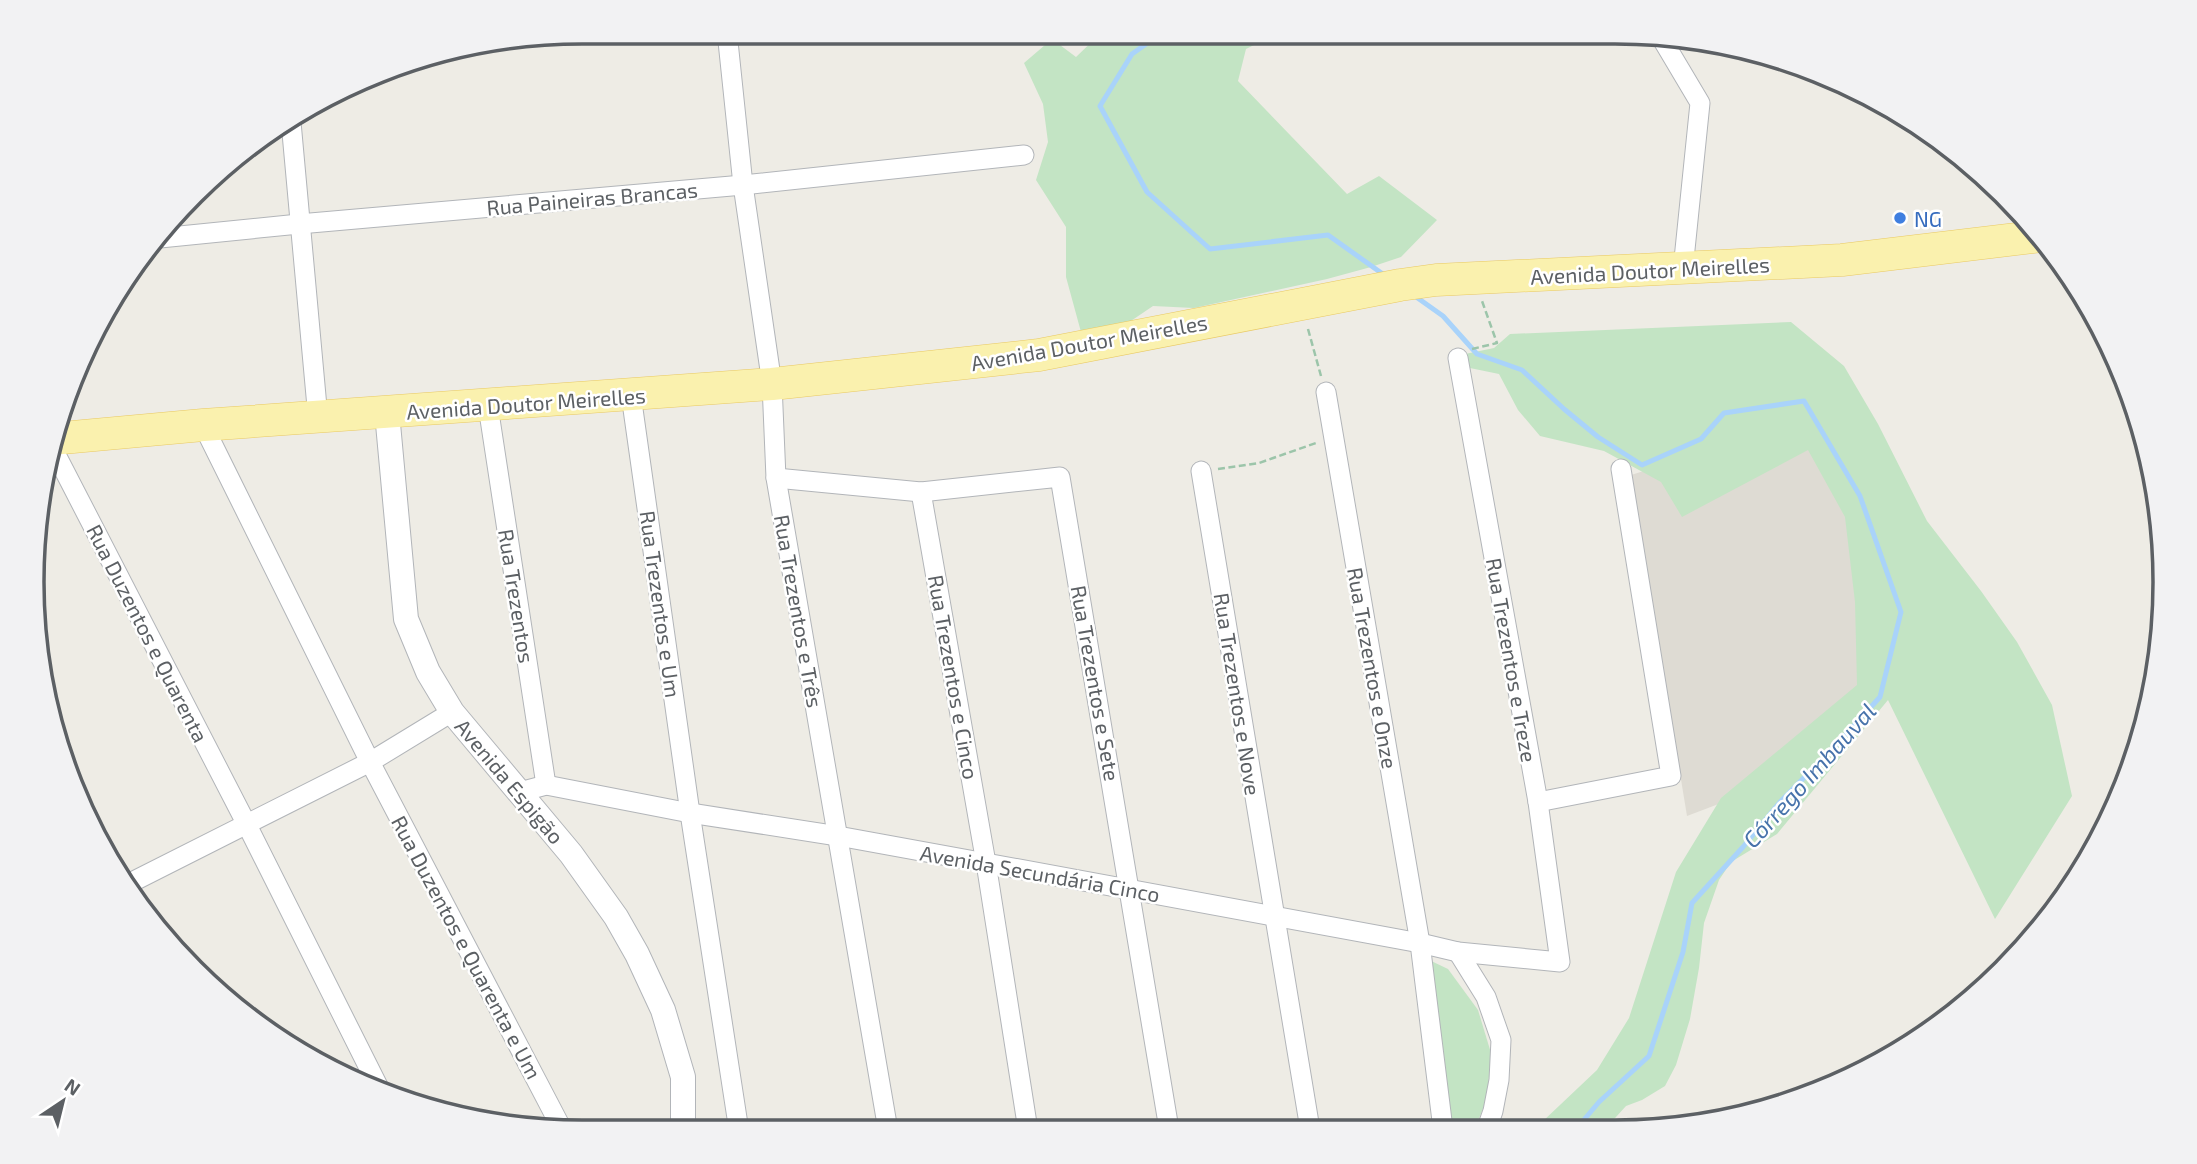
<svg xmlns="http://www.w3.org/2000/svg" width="2197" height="1164" viewBox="0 0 2197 1164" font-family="'Exo 2',sans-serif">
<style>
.education{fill:#dedbd3}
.green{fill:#c3e4c4}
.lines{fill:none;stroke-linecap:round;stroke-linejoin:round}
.stream{stroke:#a9d3fa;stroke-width:5}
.service-casing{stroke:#b2b5b9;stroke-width:11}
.minor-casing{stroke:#b2b5b9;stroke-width:21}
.tertiary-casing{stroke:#b2b5b9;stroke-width:26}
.primary-casing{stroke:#e9c963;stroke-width:33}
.path{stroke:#9cc5aa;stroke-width:2.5;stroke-dasharray:7 3.5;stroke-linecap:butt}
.service{stroke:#fff;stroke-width:10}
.minor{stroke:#fff;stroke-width:19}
.tertiary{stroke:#fff;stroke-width:24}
.primary{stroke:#faf1ae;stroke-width:32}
.shop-dot{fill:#3f7fe0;stroke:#fff;stroke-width:2.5}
.labels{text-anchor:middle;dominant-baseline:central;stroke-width:5;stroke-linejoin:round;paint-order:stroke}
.street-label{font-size:21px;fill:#5c6064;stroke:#fff}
.shop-label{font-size:21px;fill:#366cbe;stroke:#fff;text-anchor:start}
.water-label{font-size:23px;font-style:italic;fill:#4773ab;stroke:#fff}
.rim{fill:none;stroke:#5c6064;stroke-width:3.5}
</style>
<rect width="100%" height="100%" fill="#eeece5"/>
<polygon class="education" points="1806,420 1857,511 1861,694 1737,797 1687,816 1631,475"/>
<g class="green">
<polygon points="1102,32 1280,32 1246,49 1238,81 1347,194 1379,176 1437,220 1401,257 1371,267 1327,279 1194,308 1153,306 1122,327 1081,332 1066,277 1066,227 1036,180 1048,142 1043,104 1024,63 1052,39 1076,57"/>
<polygon points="1791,322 1844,366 1878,424 1927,521 1981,591 2017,642 2052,705 2072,796 1995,919 1888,700 1777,834 1731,862 1719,880 1704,923 1699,968 1690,1019 1676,1065 1665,1086 1642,1100 1626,1106 1606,1128 1539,1128 1542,1122 1597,1070 1629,1018 1676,872 1721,798 1857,685 1855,602 1845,517 1808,450 1682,517 1661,482 1604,451 1540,436 1518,410 1499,374 1465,367 1465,354 1494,348 1510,334"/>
<polygon points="1427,959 1448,969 1478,1010 1491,1053 1487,1099 1475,1128 1449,1128"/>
</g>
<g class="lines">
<g class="stream">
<polyline points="1163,32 1132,54 1100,106 1147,192 1210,249 1328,235 1387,277"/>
<polyline points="1412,294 1443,316 1477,354 1522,370 1564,409 1598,437 1642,465 1701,439 1724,413 1804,401 1860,496 1901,612 1880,697 1840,741 1780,802 1743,847 1692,903 1683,952 1649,1056 1599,1102 1577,1128"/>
</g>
<g class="service-casing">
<polyline id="service" points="2084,296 2097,319"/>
</g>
<g class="minor-casing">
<g id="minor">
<polyline points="727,32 743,185 772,384 776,478 888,1130"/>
<polyline points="1659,34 1700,103 1683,269"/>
<polyline points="291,122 318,418"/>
<polyline points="160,238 299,224 743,185 1024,155"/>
<polyline points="1326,392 1420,943 1443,1129"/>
<polyline points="631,395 690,813 739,1131"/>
<polyline points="488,406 546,785"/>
<polyline points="203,425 370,762 563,1131"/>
<polyline points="50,443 246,823 381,1092"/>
<polyline points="1201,471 1310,1129"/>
<polyline points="776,478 921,492 1060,477 1169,1129"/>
<polyline points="921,492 986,863 1028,1130"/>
<polyline points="520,792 546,785 690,813 838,836 986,863 1420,943 1458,952 1560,962 1538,802 1458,358"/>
<polyline points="1538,802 1671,776 1621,469"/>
<polyline points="130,883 370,762 452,712"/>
<polyline points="1458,952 1486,997 1501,1040 1499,1080 1493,1111 1487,1128"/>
</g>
</g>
<g class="tertiary-casing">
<polyline id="tertiary" points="387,413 406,619 428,672 452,712 571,854 616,917 637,954 663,1010 683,1077 683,1131"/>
</g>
<g class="primary-casing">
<polyline id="primary" points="51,439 203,425 772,384 1039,355 1400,285 1436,280 1842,260 2041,236"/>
</g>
<g class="path">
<polyline points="1308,329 1321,376"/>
<polyline points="1472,349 1497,343 1482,301"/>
<polyline points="1218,469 1259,463 1316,443"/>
</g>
<use href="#service" class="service"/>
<use href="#minor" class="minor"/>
<use href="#tertiary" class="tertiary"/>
<use href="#primary" class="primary"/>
</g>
<circle class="shop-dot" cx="1900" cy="218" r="7"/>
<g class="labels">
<g class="street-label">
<text transform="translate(592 198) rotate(-5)">Rua Paineiras Brancas</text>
<text transform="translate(1650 270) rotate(-3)">Avenida Doutor Meirelles</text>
<text transform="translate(1089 342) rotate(-10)">Avenida Doutor Meirelles</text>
<text transform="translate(526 403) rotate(-4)">Avenida Doutor Meirelles</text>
<text transform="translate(517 596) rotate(81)">Rua Trezentos</text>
<text transform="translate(661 604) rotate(82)">Rua Trezentos e Um</text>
<text transform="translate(799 611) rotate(80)">Rua Trezentos e Três</text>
<text transform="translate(148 633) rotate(63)">Rua Duzentos e Quarenta</text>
<text transform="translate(1512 660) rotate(80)">Rua Trezentos e Treze</text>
<text transform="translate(1373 668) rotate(80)">Rua Trezentos e Onze</text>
<text transform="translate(954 677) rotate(80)">Rua Trezentos e Cinco</text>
<text transform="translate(1096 683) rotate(80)">Rua Trezentos e Sete</text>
<text transform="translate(1238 694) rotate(81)">Rua Trezentos e Nove</text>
<text transform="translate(510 781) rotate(50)">Avenida Espigão</text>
<text transform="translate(1040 873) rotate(10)">Avenida Secundária Cinco</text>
<text transform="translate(467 947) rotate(62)">Rua Duzentos e Quarenta e Um</text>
</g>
<g class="shop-label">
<text x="1914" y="218">NG</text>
</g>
<g class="water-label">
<text transform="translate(1809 775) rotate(-48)">Córrego Imbauval</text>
</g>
</g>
<path d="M0 0H2197V1164H0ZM582 44H1615A538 538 0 0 1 2153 582V582A538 538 0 0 1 1615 1120H582A538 538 0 0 1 44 582V582A538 538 0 0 1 582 44Z" fill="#f2f2f3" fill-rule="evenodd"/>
<path class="rim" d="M582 44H1615A538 538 0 0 1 2153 582V582A538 538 0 0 1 1615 1120H582A538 538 0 0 1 44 582V582A538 538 0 0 1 582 44Z"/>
<g transform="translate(63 1101) rotate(35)" stroke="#ffffff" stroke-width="5" paint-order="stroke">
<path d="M0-5L12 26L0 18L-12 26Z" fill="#5c6064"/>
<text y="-10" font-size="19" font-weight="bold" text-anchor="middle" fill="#5c6064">N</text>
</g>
</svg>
